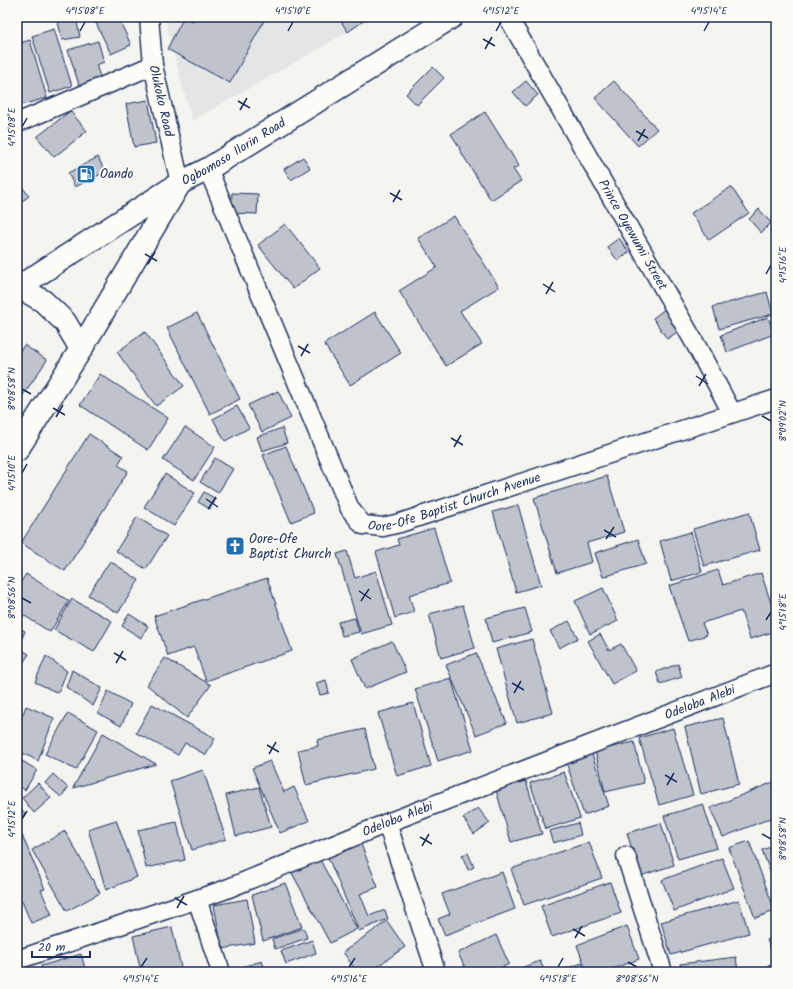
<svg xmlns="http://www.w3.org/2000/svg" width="793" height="989" viewBox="0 0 793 989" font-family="Kalam,sans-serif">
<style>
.built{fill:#e4e5e6}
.building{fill:#bfc3cc;stroke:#1b2f5e}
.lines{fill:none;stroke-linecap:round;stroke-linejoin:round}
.street-casing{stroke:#1b2f5e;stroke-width:21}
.secondary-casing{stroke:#1b2f5e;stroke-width:25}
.highway-casing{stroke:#1b2f5e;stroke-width:25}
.street{stroke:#fdfcf7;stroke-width:18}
.secondary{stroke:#fdfcf7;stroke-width:22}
.highway{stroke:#fdfcf7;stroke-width:22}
.ticks{fill:none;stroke:#1b2f5e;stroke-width:1.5}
.labels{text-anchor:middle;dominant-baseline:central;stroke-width:4;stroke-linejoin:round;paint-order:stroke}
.street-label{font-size:13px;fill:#1b2f5e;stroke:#fdfcf7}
.poi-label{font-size:13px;fill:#1b2f5e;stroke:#fdfcf7;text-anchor:start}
.neatline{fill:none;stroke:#1b2f5e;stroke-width:1.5}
.ticks-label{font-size:10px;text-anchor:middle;fill:#1b2f5e}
</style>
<rect width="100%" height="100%" fill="#f4f4f1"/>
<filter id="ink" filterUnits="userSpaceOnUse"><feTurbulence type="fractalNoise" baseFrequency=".025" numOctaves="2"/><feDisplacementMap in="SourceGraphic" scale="8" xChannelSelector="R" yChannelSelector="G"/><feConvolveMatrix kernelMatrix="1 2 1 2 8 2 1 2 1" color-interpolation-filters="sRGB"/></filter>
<g filter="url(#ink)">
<polygon class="built" points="164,17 374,17 192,121"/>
<g class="building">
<polygon points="57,17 76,17 80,37 62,40"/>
<polygon points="93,17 118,17 131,45 111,54"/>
<polygon points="184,17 193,21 195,17 266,17 230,83 167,49"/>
<polygon points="338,17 369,17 348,32"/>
<polygon points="54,29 72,86 50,93 32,36"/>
<polygon points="30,40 47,98 17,106 17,44"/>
<polygon points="98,41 104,62 96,65 102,82 80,88 68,50"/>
<polygon points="433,67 444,78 417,105 406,94"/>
<polygon points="526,81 538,95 525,106 513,92"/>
<polygon points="614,81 657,129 638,146 595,98"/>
<polygon points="148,100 156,143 134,147 126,104"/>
<polygon points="70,111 87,131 54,157 37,137"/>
<polygon points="485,112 519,166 513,169 521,181 491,200 459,149 460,148 451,134"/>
<polygon points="98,157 105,172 75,187 68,173"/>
<polygon points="303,157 310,168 291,180 284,169"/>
<polygon points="17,180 29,196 17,205"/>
<polygon points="731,187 749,213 709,240 691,213"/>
<polygon points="232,193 258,194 257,214 231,213"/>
<polygon points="759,209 771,223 761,233 749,219"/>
<polygon points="454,216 499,287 460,311 482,344 446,366 399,291 437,267 418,238"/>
<polygon points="285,224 320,268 293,289 258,245"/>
<polygon points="619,238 629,252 618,261 607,247"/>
<polygon points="767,292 773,314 719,329 713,307"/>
<polygon points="665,309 680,330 667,339 653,318"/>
<polygon points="375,312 401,353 350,385 324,344"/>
<polygon points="197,313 240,399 210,414 167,328"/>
<polygon points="768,317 774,334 727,352 721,335"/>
<polygon points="145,332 184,386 156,406 117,352"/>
<polygon points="24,345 47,360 17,404 17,356"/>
<polygon points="100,374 168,418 148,450 80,405"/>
<polygon points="278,391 291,418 262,432 248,405"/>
<polygon points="237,406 249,428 225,441 213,419"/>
<polygon points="185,427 215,447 194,480 163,460"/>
<polygon points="282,428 287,443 262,451 257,437"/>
<polygon points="89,434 123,456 118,465 128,471 65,571 21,543"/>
<polygon points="286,446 314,513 291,522 263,455"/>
<polygon points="215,458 233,469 218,493 200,482"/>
<polygon points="165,474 195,493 174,526 144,507"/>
<polygon points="607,476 624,532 587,543 592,562 557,573 534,498"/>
<polygon points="204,492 216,499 210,509 198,502"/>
<polygon points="518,505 541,585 516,592 493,512"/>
<polygon points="749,512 760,550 704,566 693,529"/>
<polygon points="137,517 167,536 146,569 116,551"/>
<polygon points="434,528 450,583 409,595 414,612 395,618 376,552 399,545 397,539"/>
<polygon points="691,532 702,572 671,581 660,541"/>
<polygon points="638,539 646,564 603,577 595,553"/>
<polygon points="347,551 355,578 376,571 392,625 361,634 337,554"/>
<polygon points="110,561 139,580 118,613 88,595"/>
<polygon points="718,570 723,585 761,573 776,618 776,631 750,639 741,611 702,623 707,635 688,641 669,586"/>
<polygon points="26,574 69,601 50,632 17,611 17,588"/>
<polygon points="267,578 292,651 206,681 194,647 168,656 154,616"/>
<polygon points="603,588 618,621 590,634 575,601"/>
<polygon points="72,599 112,621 94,652 54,630"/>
<polygon points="463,605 475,648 441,658 429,614"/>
<polygon points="525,608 532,632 492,643 486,618"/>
<polygon points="129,614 148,626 141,638 122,626"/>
<polygon points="355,618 359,632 342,636 338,622"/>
<polygon points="569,621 578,638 559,648 550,631"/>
<polygon points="17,627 25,631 21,641 17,638"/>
<polygon points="600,634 609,650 621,644 636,671 612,684 588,641"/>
<polygon points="532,639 553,713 517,723 496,649"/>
<polygon points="392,641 406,672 365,689 352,659"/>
<polygon points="17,647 29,654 21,666 17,663"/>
<polygon points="476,653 507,723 476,735 446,665"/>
<polygon points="46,656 67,671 58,693 35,682"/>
<polygon points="165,658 211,685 187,718 147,685"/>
<polygon points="678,664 682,677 660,684 656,672"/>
<polygon points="72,670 102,688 93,706 66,687"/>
<polygon points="451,678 473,750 438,761 415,689"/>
<polygon points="326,680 329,693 320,695 316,683"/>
<polygon points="108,691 131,704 121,726 98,713"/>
<polygon points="413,703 431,766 397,776 378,713"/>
<polygon points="152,704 215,738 206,755 185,743 178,755 136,733"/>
<polygon points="26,706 54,718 38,761 17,750 17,730"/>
<polygon points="68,713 98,730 76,770 45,754"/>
<polygon points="723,718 739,784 701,794 685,727"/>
<polygon points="673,728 693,795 659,805 639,738"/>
<polygon points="365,729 374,769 306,785 298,750 318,746 317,740"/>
<polygon points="103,733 156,764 73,788"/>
<polygon points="634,742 644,783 605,792 595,751"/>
<polygon points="592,754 609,806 584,815 566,762"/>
<polygon points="17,758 37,770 25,790 17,785"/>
<polygon points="270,761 284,792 294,787 309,821 280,833 252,768"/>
<polygon points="203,770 226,839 192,850 170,781"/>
<polygon points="564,772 580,818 546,829 530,783"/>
<polygon points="53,774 68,788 61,797 45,783"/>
<polygon points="526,781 542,834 511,842 496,790"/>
<polygon points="776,781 776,816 723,837 710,808"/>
<polygon points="38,783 51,798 34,813 22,798"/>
<polygon points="259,787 271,827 236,836 226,795"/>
<polygon points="703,804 717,848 678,859 664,816"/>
<polygon points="17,805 25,813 17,821"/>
<polygon points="478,808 490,823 474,834 463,818"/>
<polygon points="116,820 137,877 106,890 88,829"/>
<polygon points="177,822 185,860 146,868 138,830"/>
<polygon points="578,823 581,835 553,843 549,831"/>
<polygon points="661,823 674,865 640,876 627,833"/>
<polygon points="65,831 100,893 67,911 32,850"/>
<polygon points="21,833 45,889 41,890 52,915 31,923 21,899 17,901 17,835"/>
<polygon points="749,841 775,911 755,918 729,848"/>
<polygon points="360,842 378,887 360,894 369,916 385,910 388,919 359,931 327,855"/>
<polygon points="589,842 602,878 524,905 511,869"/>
<polygon points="776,845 776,888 762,850"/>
<polygon points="468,853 474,867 468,870 462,855"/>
<polygon points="319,858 357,929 330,943 292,873"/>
<polygon points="722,858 734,888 674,911 662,880"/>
<polygon points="502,872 515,909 445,935 438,919 450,914 442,894"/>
<polygon points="610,882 621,913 552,937 541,906"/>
<polygon points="285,883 302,927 263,941 252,895"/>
<polygon points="247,899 255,943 222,949 214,905"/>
<polygon points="739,900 749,933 671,955 661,922"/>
<polygon points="387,921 405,947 369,972 357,972 343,952"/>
<polygon points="627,926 639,959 605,972 587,972 577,945"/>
<polygon points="172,927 182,972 141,972 133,936"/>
<polygon points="304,928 307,938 275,949 272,939"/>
<polygon points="496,935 509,964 492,972 467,972 458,953"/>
<polygon points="776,937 776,955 773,956 767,940"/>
<polygon points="312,940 316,953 286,964 281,951"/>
<polygon points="81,954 86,972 42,972 41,966"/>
<polygon points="736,957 738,972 681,972 680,964"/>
<polygon points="262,961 266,972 243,972 242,967"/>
<polygon points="540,961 545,972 510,972"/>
<polygon points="776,962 776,972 771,972 768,965"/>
<polygon points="582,963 585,972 562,972 562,970"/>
</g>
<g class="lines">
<g class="street-casing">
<g id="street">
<path id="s1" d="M149,17L153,65L180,183"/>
<path id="s2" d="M508,17L696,345L732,413"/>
<polyline points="17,123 153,65"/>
<path id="s3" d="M208,169L350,509L363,525L383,527L400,523L776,399"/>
<polyline points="387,823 436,972"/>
<polyline points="626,856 663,972"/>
<polyline points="197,899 221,972"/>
<path id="s4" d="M17,960L224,890L387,823L776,673"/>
</g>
</g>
<g class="secondary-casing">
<polyline id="secondary" points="17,450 81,349 180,183"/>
</g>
<g class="highway-casing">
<g id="highway">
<polyline points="19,287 43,301 65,322 81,349"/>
<path id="s5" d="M17,288L180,183L208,169L452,17"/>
</g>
</g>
<use href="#street" class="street"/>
<use href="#secondary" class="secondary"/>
<use href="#highway" class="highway"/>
</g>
</g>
<path class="ticks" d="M80,31L85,22M288,31L293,22M496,31L501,22M704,31L709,22M483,39L495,46M485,49L492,37M238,101L250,108M240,110L247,98M22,127L27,118M636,131L648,138M638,141L645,129M390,193L402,200M393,202L400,190M145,254L157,261M148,264L155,252M766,274L771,265M543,284L555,292M546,294L553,282M298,346L310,353M301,356L308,344M696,376L708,384M699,386L706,374M22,389L31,394M53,408L65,415M762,416L771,421M56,417L63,405M451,438L463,445M454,447L461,435M22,473L27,464M206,499L218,507M208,509L216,497M604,530L616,537M606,539L614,527M359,591L371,599M22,598L31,603M361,601L369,589M766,620L771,612M114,653L126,660M116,663L123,651M512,683L524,690M514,693L521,681M267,745L279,752M269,754L276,742M665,775L677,782M667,785L674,773M22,819L27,811M762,834L771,839M420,837L432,844M422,846L429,834M175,898L187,905M177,908L184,896M573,929L585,936M575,938L582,926M628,962L637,967M141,967L147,958M349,967L355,958M558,967L563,958"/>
<defs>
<g id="fuel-square" transform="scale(1)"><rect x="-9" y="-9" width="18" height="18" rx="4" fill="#1f6fb2" stroke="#fdfcf7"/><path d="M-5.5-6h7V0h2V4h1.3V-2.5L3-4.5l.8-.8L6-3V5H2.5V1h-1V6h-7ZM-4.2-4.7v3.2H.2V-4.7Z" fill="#fff"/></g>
<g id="church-square" transform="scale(1)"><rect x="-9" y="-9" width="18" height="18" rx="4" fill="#1f6fb2" stroke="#fdfcf7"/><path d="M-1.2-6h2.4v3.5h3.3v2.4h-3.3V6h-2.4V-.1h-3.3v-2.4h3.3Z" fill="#fff"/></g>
</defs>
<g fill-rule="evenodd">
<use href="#fuel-square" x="86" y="174"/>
<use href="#church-square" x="235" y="546"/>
</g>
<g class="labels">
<g class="street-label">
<text stroke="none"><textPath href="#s1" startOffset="85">Olukoko Road</textPath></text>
<text stroke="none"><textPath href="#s5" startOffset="256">Ogbomoso Ilorin Road</textPath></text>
<text stroke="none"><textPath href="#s2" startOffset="251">Prince Oyewumi Street</textPath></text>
<text stroke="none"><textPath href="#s3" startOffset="484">Oore-Ofe Baptist Church Avenue</textPath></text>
<text stroke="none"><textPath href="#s4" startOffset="730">Odeloba Alebi</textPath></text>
<text stroke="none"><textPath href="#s4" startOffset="406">Odeloba Alebi</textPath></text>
</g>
<g class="poi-label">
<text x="100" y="174">Oando</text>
<text x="249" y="539">Oore-Ofe<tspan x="249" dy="15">Baptist Church</tspan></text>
</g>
</g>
<rect width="793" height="989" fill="none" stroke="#fdfcf7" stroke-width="44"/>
<path d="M32 951v6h58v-6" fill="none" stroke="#1b2f5e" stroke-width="2"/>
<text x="38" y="951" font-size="12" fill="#1b2f5e" stroke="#fdfcf7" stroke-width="3" paint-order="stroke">20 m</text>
<rect x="22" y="22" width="749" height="945" class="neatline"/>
<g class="ticks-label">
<text x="85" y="14">4°15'08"E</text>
<text x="293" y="14">4°15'10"E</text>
<text x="501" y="14">4°15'12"E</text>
<text x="709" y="14">4°15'14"E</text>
<text transform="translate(11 127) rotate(-90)" y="4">4°15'08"E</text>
<text transform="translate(782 265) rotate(-90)" y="4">4°15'16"E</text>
<text transform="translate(11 389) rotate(-90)" y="4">8°08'58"N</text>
<text transform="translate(782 421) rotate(-90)" y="4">8°09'02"N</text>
<text transform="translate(11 473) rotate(-90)" y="4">4°15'10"E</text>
<text transform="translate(11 598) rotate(-90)" y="4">8°08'56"N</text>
<text transform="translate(782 612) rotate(-90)" y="4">4°15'18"E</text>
<text transform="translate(11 819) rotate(-90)" y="4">4°15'12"E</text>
<text transform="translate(782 839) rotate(-90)" y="4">8°08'58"N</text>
<text x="141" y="982">4°15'14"E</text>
<text x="349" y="982">4°15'16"E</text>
<text x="558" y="982">4°15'18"E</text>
<text x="637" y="982">8°08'56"N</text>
</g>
</svg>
